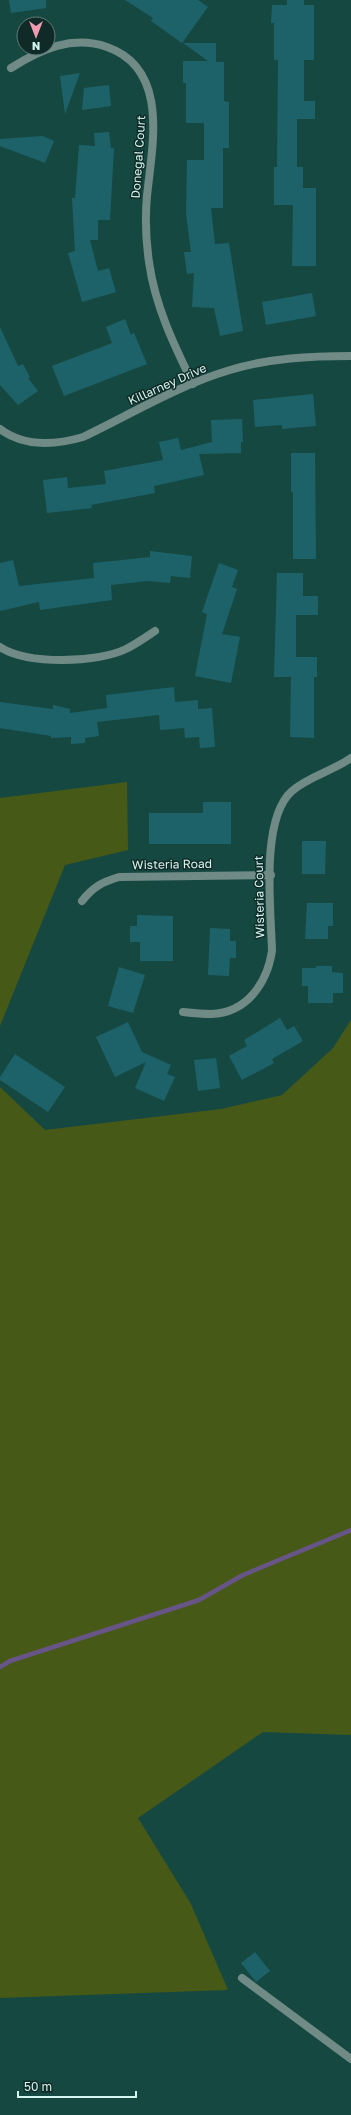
<svg xmlns="http://www.w3.org/2000/svg" width="351" height="2115" viewBox="0 0 351 2115" font-family="'Golos Text',sans-serif">
<style>
.green{fill:#475917}
.lines{fill:none;stroke-linecap:round;stroke-linejoin:round}
.stream{stroke:#675588;stroke-width:4.5}
.building{fill:#1d6269}
.street{stroke:#708a86;stroke-width:8}
.labels{text-anchor:middle;dominant-baseline:central;stroke-width:3;stroke-linejoin:round;paint-order:stroke}
.street-label{font-size:12px;fill:#d5f5f0;stroke:#102b27}
</style>
<rect width="100%" height="100%" fill="#164842"/>
<g class="green">
<polygon points="127,782 128,850 65,865 0,1026 0,798"/>
<polygon points="351,1020 351,1735 263,1732 138,1818 191,1904 228,1990 0,1998 0,1087 45,1130 221,1109 282,1095 333,1048"/>
</g>
<g class="lines">
<polyline class="stream" points="0,1667 10,1661 199,1600 243,1575 351,1530"/>
</g>
<g class="building">
<polygon points="9,0 46,0 46,8 11,13"/>
<polygon points="125,0 198,0 208,7 182,43 151,21 153,18"/>
<polygon points="287,0 304,0 304,5 314,5 314,60 304,60 304,101 315,101 315,119 297,119 297,167 303,167 303,188 316,188 316,266 292,266 293,205 274,205 274,167 277,167 278,60 274,60 274,23 271,23 272,5 287,5"/>
<polygon points="183,43 216,43 216,62 224,62 224,101 229,102 229,148 223,148 223,208 211,208 215,244 229,243 243,331 220,336 214,308 192,307 194,273 187,274 184,252 191,252 186,214 187,160 204,160 204,123 186,123 186,83 183,83 183,61 208,61"/>
<polygon points="80,73 65,114 60,76"/>
<polygon points="109,85 111,106 82,110 84,88"/>
<polygon points="109,132 111,148 114,148 110,220 98,220 98,240 90,240 98,271 109,268 116,292 82,302 68,253 75,251 72,198 75,198 79,145 95,146 94,133"/>
<polygon points="43,136 54,141 45,163 0,146 0,139"/>
<polygon points="312,293 316,316 266,325 262,302"/>
<polygon points="125,319 131,335 134,333 147,364 64,396 52,366 112,343 106,327"/>
<polygon points="0,327 18,366 23,364 30,377 28,378 38,391 18,405 0,385"/>
<polygon points="313,394 316,426 282,429 282,425 255,427 253,400"/>
<polygon points="242,419 243,442 241,442 241,453 199,454 204,475 154,486 155,493 91,505 92,508 47,513 43,480 67,477 68,488 106,484 104,471 163,460 159,442 178,438 181,450 212,442 211,420"/>
<polygon points="291,453 315,453 316,559 293,559 293,492 291,492"/>
<polygon points="150,551 192,556 190,578 171,576 170,583 147,581 111,585 112,600 40,610 39,602 0,611 0,563 13,560 19,586 94,578 93,563 150,557"/>
<polygon points="219,563 238,570 232,587 237,589 222,634 240,637 231,683 195,676 207,614 202,612"/>
<polygon points="277,573 303,573 303,596 318,596 318,615 296,615 296,657 317,657 317,677 314,677 314,738 290,737 291,677 274,677"/>
<polygon points="174,687 175,702 198,700 198,709 212,708 215,747 200,748 199,737 185,738 184,728 160,730 159,715 97,722 99,736 85,738 85,743 71,744 71,737 51,738 51,736 0,728 0,702 53,709 53,705 70,709 70,713 107,708 106,695"/>
<polygon points="203,802 231,802 231,844 149,844 149,813 203,813"/>
<polygon points="302,841 326,841 325,874 302,874"/>
<polygon points="307,903 333,903 333,926 328,926 328,939 305,939"/>
<polygon points="137,915 173,916 173,961 140,961 140,942 130,942 130,926 137,926"/>
<polygon points="210,928 230,929 230,941 236,941 236,958 230,958 229,976 208,975"/>
<polygon points="316,966 332,966 332,972 343,973 343,993 333,993 333,1003 308,1003 308,986 302,986 302,968 316,968"/>
<polygon points="119,967 145,975 133,1013 108,1006"/>
<polygon points="280,1018 287,1030 294,1026 303,1041 272,1059 274,1063 242,1080 229,1056 247,1046 244,1040"/>
<polygon points="128,1022 142,1052 171,1065 167,1074 175,1077 164,1101 135,1088 146,1062 115,1077 96,1037"/>
<polygon points="15,1054 65,1087 48,1112 0,1080 0,1077"/>
<polygon points="216,1058 220,1088 198,1091 194,1060"/>
<polygon points="255,1952 270,1971 256,1982 241,1963"/>
</g>
<g class="lines">
<g class="street">
<path d="M11,68C41,49 72,35 107,47C170,69 152,146 147,196C145,217 146,241 149,262C155,306 174,345 193,384"/>
<path d="M0,429C24,447 56,445 83,437C131,414 179,385 230,370C270,358 310,356 351,356"/>
<path d="M0,647C28,665 97,663 126,649C136,644 146,637 155,631"/>
<path d="M82,901C93,887 102,882 119,877L271,875"/>
<path d="M183,1012C192,1013 202,1014 211,1014C247,1013 267,983 272,951C271,910 260,819 292,791C309,776 333,771 351,758"/>
<polyline points="242,1978 351,2059"/>
</g>
</g>
<g class="labels">
<g class="street-label">
<text transform="translate(138 157) rotate(-86)">Donegal Court</text>
<text transform="translate(167 384) rotate(-24)">Killarney Drive</text>
<text transform="translate(172 864) rotate(-1)">Wisteria Road</text>
<text transform="translate(259 897) rotate(-91)">Wisteria Court</text>
</g>
</g>
<g transform="translate(36 36) rotate(180)"><circle r="19" fill="#102b27" stroke="#5f7c77"/>
<path d="M0-3L7 15L0 10L-7 15Z" fill="#f29aaf"/>
<text y="-6" font-size="11" font-weight="bold" text-anchor="middle" fill="#d5f5f0">N</text>
</g>
<path d="M18 2091v6h118v-6" fill="none" stroke="#d5f5f0" stroke-width="2"/>
<text x="24" y="2091" font-size="12" fill="#d5f5f0" stroke="#102b27" stroke-width="3" paint-order="stroke">50 m</text>
</svg>
